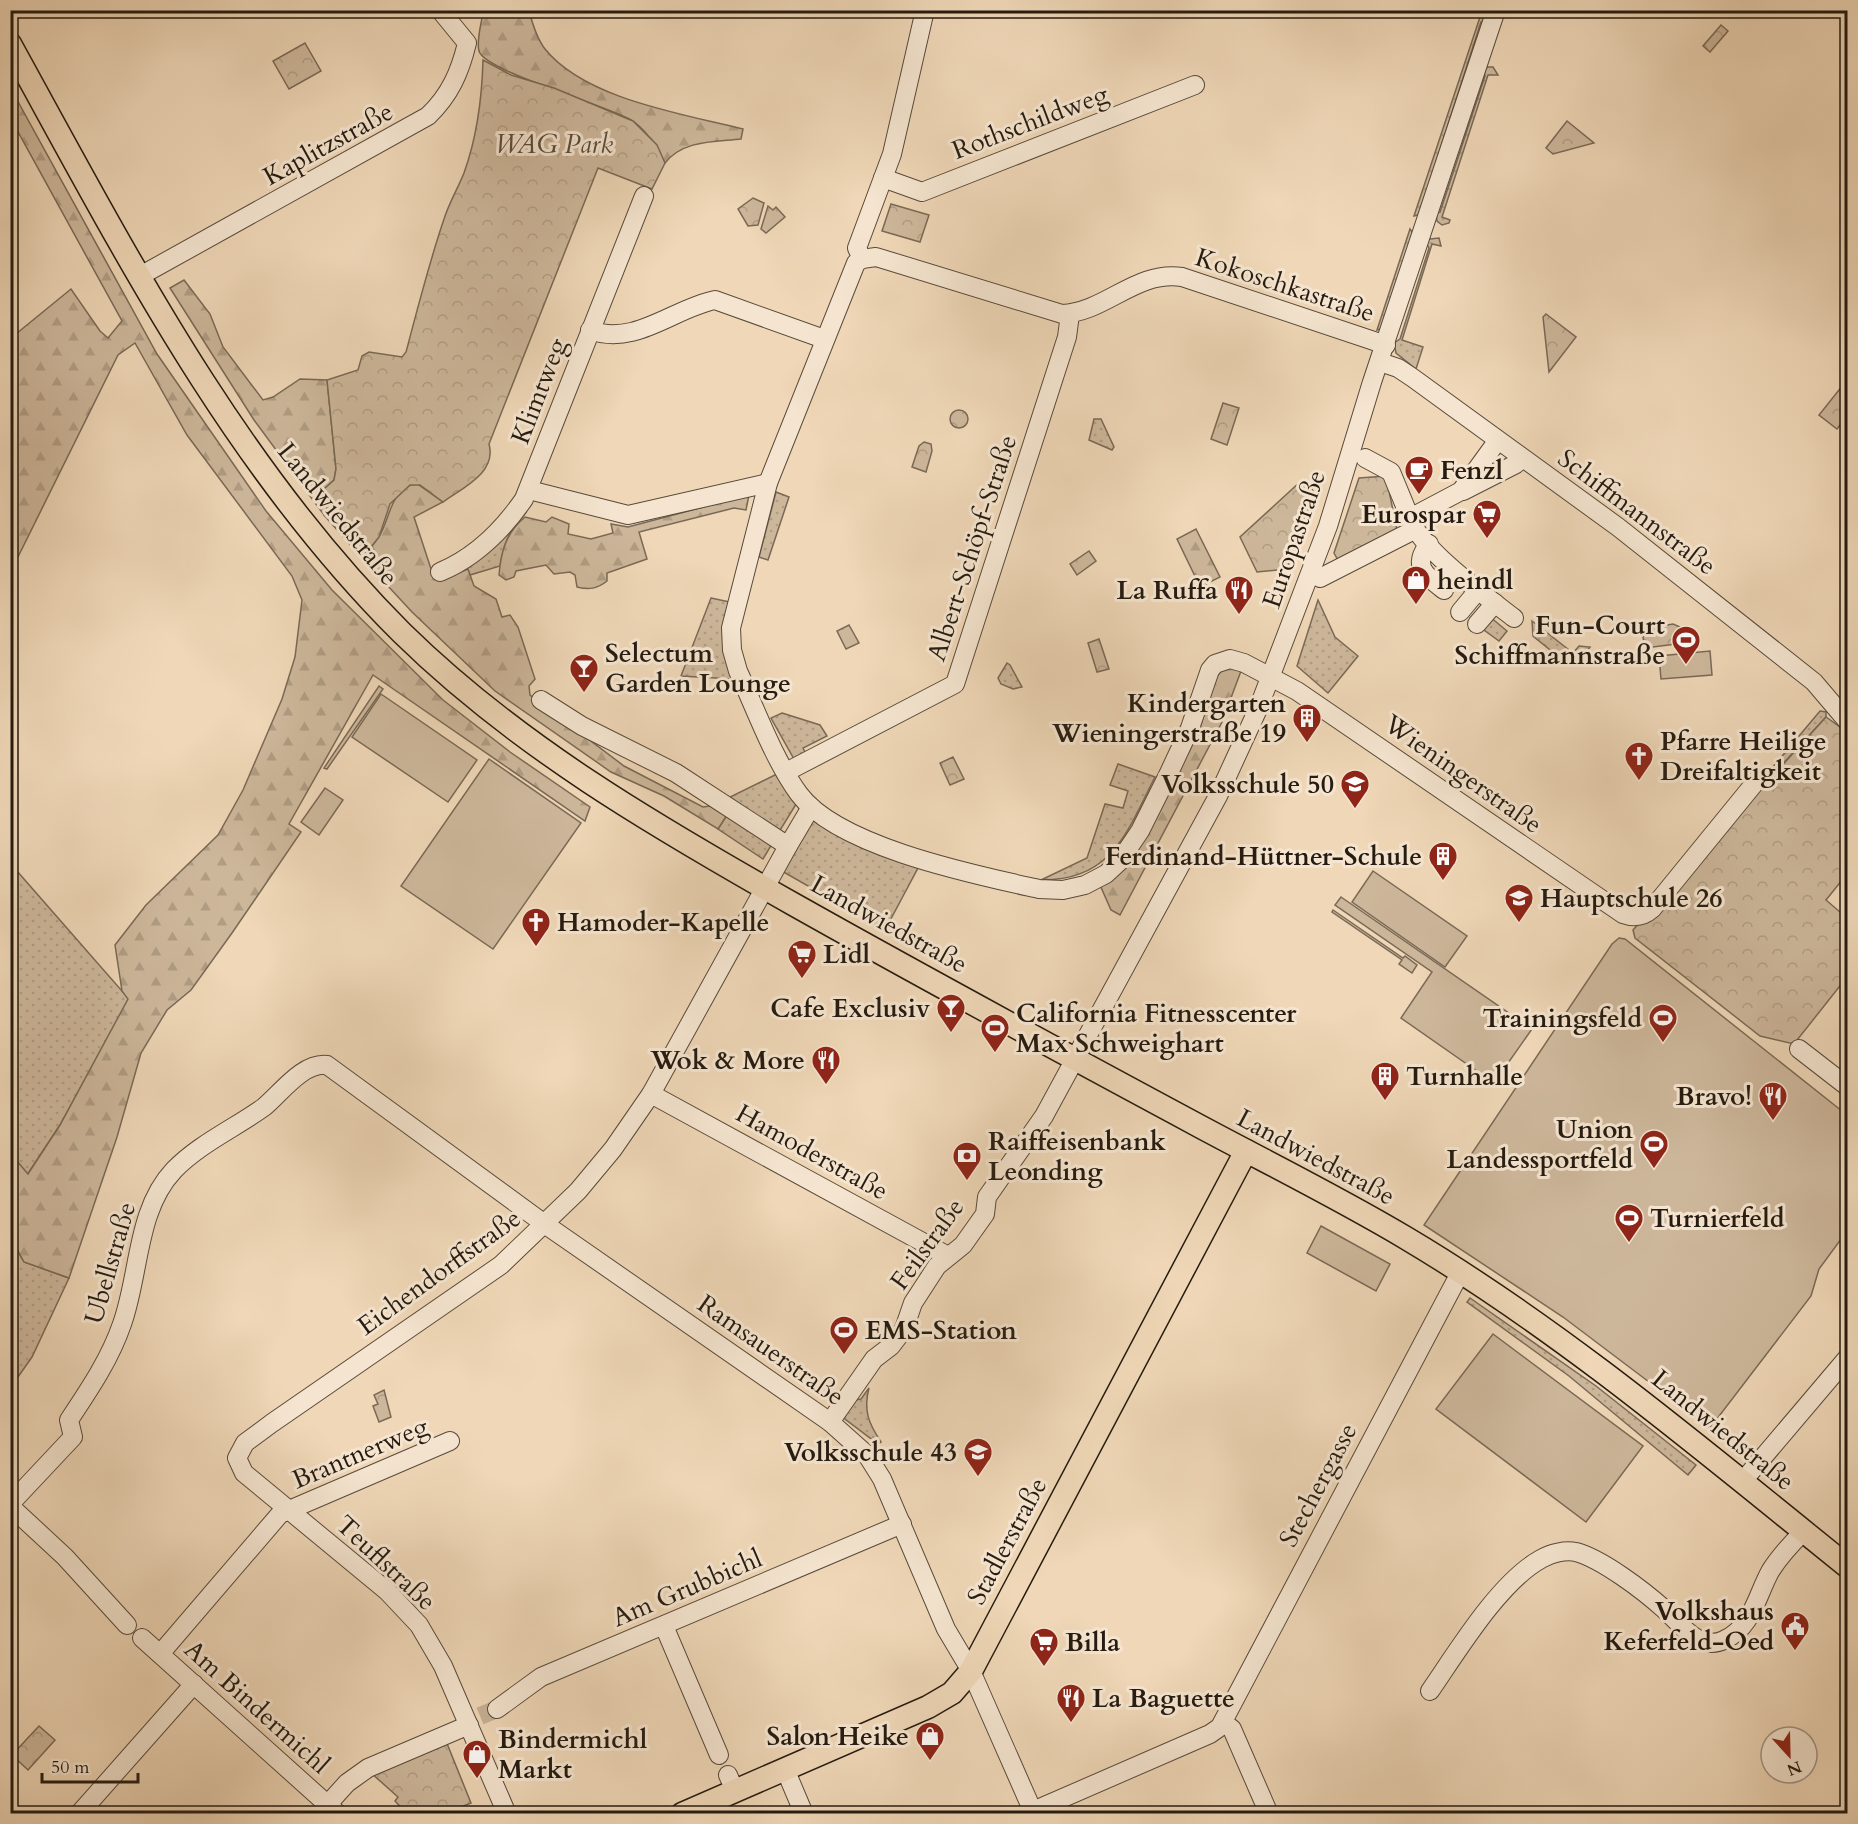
<svg xmlns="http://www.w3.org/2000/svg" width="1858" height="1824" viewBox="0 0 1858 1824" font-family="Cardo,serif">
<style>
.grass{fill:url(#grass-dots);stroke:#796956;stroke-width:1.5}
.forest{fill:url(#forest-firs);stroke:#796956;stroke-width:1.5}
.park{fill:url(#park-crowns);stroke:#796956;stroke-width:1.5}
.pitch{fill:#cdb79b;stroke:#796956;stroke-width:1.5}
.lines{fill:none;stroke-linecap:round;stroke-linejoin:round}
.minor-tunnel{stroke:#c7b196;stroke-width:18;stroke-dasharray:18 9;stroke-linecap:butt}
.minor-casing{stroke:#584a3a;stroke-width:20}
.major-casing{stroke:#251b10;stroke-width:25}
.minor{stroke:#f5e5d0;stroke-width:18}
.major{stroke:#efd7b7;stroke-width:22}
.labels{text-anchor:middle;dominant-baseline:central;stroke-width:6;stroke-linejoin:round;paint-order:stroke}
.street-label{font-size:26px;fill:#251b10;stroke:#f5e5d0}
.park-label{font-size:26px;font-style:italic;fill:#574a3a;stroke:#f5e5d0}
.poi-label{font-size:26px;font-weight:bold;fill:#251b10;stroke:#f5e5d0;text-anchor:start}
</style>
<defs>
<pattern id="grass-dots" width="8" height="8" patternUnits="userSpaceOnUse" patternTransform="scale(1.5)"><rect width="8" height="8" fill="#cdb79b"/><path d="M2 2h.1M6 6h.1" fill="none" stroke="#b09d84" stroke-width="1.8" stroke-linecap="round"/></pattern>
<pattern id="forest-firs" width="22" height="20" patternUnits="userSpaceOnUse" patternTransform="scale(1.5)"><rect width="22" height="20" fill="#cdb79b"/><path d="M5 1l3.5 6h-7zM16 11l3.5 6h-7z" fill="#b09d84"/></pattern>
<pattern id="park-crowns" width="20" height="18" patternUnits="userSpaceOnUse" patternTransform="scale(1.5)"><rect width="20" height="18" fill="#cdb79b"/><path d="M2 6a3 3 0 1 1 6 0M12 15a3 3 0 1 1 6 0" fill="none" stroke="#b09d84"/></pattern>
</defs>
<rect width="100%" height="100%" fill="#efd7b7"/>
<filter id="stains"><feTurbulence type="fractalNoise" baseFrequency=".00333" numOctaves="4"/><feColorMatrix values="0 0 0 0 .2 0 0 0 0 .09 0 0 0 0 .02 0 0 0 .5 -.17"/></filter>
<radialGradient id="worn" r=".72"><stop offset=".6" stop-color="#630" stop-opacity="0"/><stop offset="1" stop-color="#630" stop-opacity=".3"/></radialGradient>
<g class="grass">
<polygon points="1482,11 1485,11 1487,19 1481,22 1424,199 1418,215 1414,216"/>
<polygon points="1488,67 1493,67 1498,75 1488,75 1442,217 1450,220 1449,223 1442,225 1437,221 1436,213 1440,212 1485,76 1484,70"/>
<polygon points="1410,229 1415,236 1381,329 1377,330"/>
<polygon points="1439,238 1441,246 1432,244 1402,340 1423,347 1416,369 1396,353 1394,343 1400,339 1429,248 1426,242 1430,239"/>
<polygon points="1094,419 1101,419 1114,447 1112,450 1089,440"/>
<polygon points="776,492 789,497 768,560 759,557"/>
<path d="M531,500C525,519 522,515 513,528C506,539 502,553 500,566L470,575L468,570L448,577Z"/>
<path d="M711,598L730,602C722,631 722,650 733,679L681,676Z"/>
<polygon points="1318,600 1335,637 1358,656 1328,693 1297,666"/>
<polygon points="1489,616 1507,631 1499,641 1480,627"/>
<polygon points="1532,621 1573,653 1579,646 1590,647 1577,664 1570,666 1533,636"/>
<polygon points="1007,663 1010,665 1022,687 1013,689 1001,684 998,678"/>
<polygon points="1820,711 1826,712 1826,717 1704,849"/>
<polygon points="782,713 820,725 827,736 803,748 806,754 794,759 771,718"/>
<path d="M1118,764L1155,777C1127,832 1112,881 1041,880L1087,858L1105,804L1123,808L1128,791L1110,785Z"/>
<polygon points="781,772 798,801 779,832 730,797"/>
<polygon points="727,815 772,844 763,859 718,829"/>
<polygon points="813,820 919,866 885,930 780,870"/>
<polygon points="10,863 129,999 60,1125 27,1175 11,1154"/>
<polygon points="10,1238 24,1262 69,1278 32,1357 11,1387"/>
<polygon points="1470,1298 1596,1386 1696,1465 1688,1475 1569,1376 1467,1302"/>
<path d="M869,1388C863,1411 869,1424 881,1442L878,1444L845,1419L844,1411L849,1401L861,1399Z"/>
</g>
<g class="forest">
<path d="M483,11H529C532,22 537,39 545,49C585,99 683,114 743,129L741,139C714,142 683,140 665,163C657,147 647,130 631,120C606,105 484,71 479,51C476,40 482,22 483,11Z"/>
<polygon points="11,89 157,354 266,511 332,590 443,700 510,752 590,807 585,821 373,675 289,824 301,832 232,933 191,990 167,1010 141,1053 117,1137 69,1278 24,1262 11,1238 11,1154 28,1174 60,1125 128,999 122,991 115,945 146,905 218,835 243,790 282,699 295,657 302,600 292,576 187,435 135,343 118,355 11,571 11,338 71,289 100,331 108,338 122,321 11,119"/>
<polygon points="184,280 210,314 223,347 263,400 273,397 300,379 327,380 336,469 334,480 324,489 327,506 324,515 254,420 170,288"/>
<path d="M416,483L443,502L414,517L432,572L448,577L468,569L474,586L496,599L502,617L510,615L518,627L535,679L529,686L530,695L624,766L703,807L710,806L727,815L718,829L664,796L611,772L495,691L412,612L362,558C368,551 375,543 380,535C391,515 390,491 416,483Z"/>
<path d="M749,495L746,510L734,508L639,532L647,559L607,573V581C597,589 589,590 577,587L575,575L570,572L554,574L546,565L516,571L514,577L506,580L499,575C501,551 506,533 525,517L546,522L552,517L569,524L568,534L591,539L613,533L611,524L628,527Z"/>
<polygon points="1196,529 1220,577 1206,584 1212,596 1206,599 1177,539"/>
<path d="M1227,667L1241,671L1222,722L1120,915L1111,910L1100,885C1135,836 1173,788 1198,733C1207,713 1207,677 1227,667Z"/>
</g>
<g class="park">
<polygon points="1721,25 1728,31 1710,52 1703,46"/>
<polygon points="305,43 321,71 289,89 273,61"/>
<path d="M483,60L511,75L554,88L633,121L657,145L665,163L652,189L598,168L489,444C497,473 462,488 443,502L420,485H410L390,504L379,537L362,558L324,515L327,506L324,489L334,480L336,469L327,380L358,370L362,356L369,352L402,357L406,352C418,307 429,263 444,219C449,203 458,188 464,173C477,137 482,97 483,60Z"/>
<polygon points="1567,121 1594,143 1553,154 1546,148"/>
<polygon points="753,198 764,203 758,225 748,226 738,209"/>
<polygon points="891,204 929,215 920,242 882,231"/>
<polygon points="768,206 773,210 776,207 785,217 766,233 761,229"/>
<polygon points="1546,314 1576,337 1549,372 1543,317"/>
<polygon points="1847,380 1847,416 1837,429 1819,415"/>
<polygon points="1223,403 1239,408 1227,445 1211,439"/>
<circle cx="959" cy="419" r="9"/>
<polygon points="924,442 931,444 932,451 926,472 912,467 919,446"/>
<polygon points="1386,476 1398,535 1340,564 1334,553 1359,478"/>
<polygon points="1301,481 1308,481 1314,493 1287,569 1257,572 1240,537"/>
<polygon points="1089,551 1096,561 1077,575 1070,564"/>
<polygon points="1673,624 1680,627 1684,643 1645,648 1643,637 1650,628"/>
<polygon points="849,625 859,643 846,649 837,631"/>
<polygon points="1099,639 1109,669 1097,672 1088,643"/>
<polygon points="1826,717 1847,732 1847,874 1826,900 1847,918 1847,977 1794,1044 1760,1036 1635,938 1633,930"/>
<polygon points="953,757 964,779 950,785 940,763"/>
<polygon points="384,1390 391,1417 379,1422 373,1406 378,1404 374,1395"/>
<polygon points="39,1726 55,1740 28,1770 12,1755"/>
<polygon points="446,1741 471,1803 446,1813 406,1813 395,1801 398,1797 370,1772"/>
</g>
<g class="pitch">
<polygon points="1710,651 1712,675 1661,679 1659,656"/>
<polygon points="379,686 383,689 327,769 324,768"/>
<polygon points="381,694 477,760 448,802 352,737"/>
<polygon points="489,759 581,823 493,949 401,886"/>
<polygon points="325,788 343,800 319,835 301,822"/>
<polygon points="1373,871 1467,936 1445,967 1352,902"/>
<polygon points="1341,897 1532,1029 1494,1083 1401,1018 1432,972 1335,905"/>
<polygon points="1333,910 1403,958 1405,956 1417,965 1412,973 1399,964 1402,960 1332,912"/>
<polygon points="1619,938 1625,939 1847,1115 1847,1231 1819,1269 1811,1296 1710,1428 1563,1317 1424,1225 1612,944"/>
<polygon points="1321,1226 1390,1264 1376,1291 1307,1253"/>
<polygon points="1493,1334 1643,1446 1586,1522 1436,1409"/>
</g>
<g class="lines">
<polyline class="minor-tunnel" points="480,1716 497,1709"/>
<g class="minor-casing">
<g id="minor">
<polyline points="883,178 922,192 1195,85"/>
<polyline points="862,259 857,248 892,154 925,10"/>
<path d="M140,276L428,116C450,95 460,72 467,43L440,10"/>
<path d="M590,330C635,347 674,308 715,300L824,339"/>
<path d="M1386,345L1182,277C1136,270 1106,312 1062,314L876,257L862,259L856,263L768,483L731,628L732,650L738,671C756,710 774,760 799,794C838,847 976,875 1039,889L1063,890L1085,885L1106,874L1119,862L1140,831L1168,775L1190,728L1210,670L1215,664L1230,659L1244,663L1297,691L1623,914C1634,918 1644,916 1652,909L1758,779"/>
<polyline points="1380,362 1398,368 1413,378 1618,527 1814,682 1848,722"/>
<polyline points="1365,458 1391,472 1410,518 1461,491 1493,447"/>
<polyline points="529,490 628,515 768,483"/>
<polyline points="1463,491 1516,464"/>
<path d="M1410,518C1420,549 1487,597 1514,618"/>
<path d="M1429,544C1411,566 1426,576 1444,590"/>
<path d="M440,572C476,557 502,531 524,499L644,196"/>
<polyline points="1320,578 1414,530"/>
<polyline points="1460,612 1479,589"/>
<polyline points="1477,624 1495,603"/>
<polyline points="786,772 955,684 1067,337 1070,314"/>
<polyline points="788,846 811,807"/>
<polyline points="1799,1049 1848,1087"/>
<polyline points="651,1094 948,1256"/>
<polyline points="830,1422 874,1359 891,1346 904,1329 913,1303 937,1266 963,1245 985,1214 987,1197 1044,1116 1218,796 1258,709 1328,526 1372,382 1496,10"/>
<polyline points="1742,1482 1848,1357"/>
<path d="M10,1504L73,1437L69,1420C89,1390 110,1359 122,1324C140,1274 136,1210 174,1170C199,1144 235,1128 264,1107C281,1093 303,1062 327,1065L546,1225L830,1422L867,1455L882,1479L946,1629L971,1671L1034,1814"/>
<polyline points="10,1506 65,1557 127,1625"/>
<polyline points="664,1626 719,1755"/>
<polyline points="142,1638 338,1814"/>
<polyline points="160,1654 280,1514 450,1441"/>
<path d="M1430,1691C1457,1652 1499,1582 1541,1559C1551,1553 1565,1550 1576,1552C1602,1559 1644,1591 1664,1609C1681,1624 1699,1652 1724,1640C1753,1627 1757,1594 1771,1570C1780,1556 1792,1543 1804,1531"/>
<polyline points="497,1709 541,1677 902,1524"/>
<polyline points="1223,1722 1232,1729 1269,1814"/>
<polyline points="785,1769 804,1814"/>
<polyline points="728,1775 735,1791"/>
<polyline points="328,1804 347,1783 368,1768 469,1725"/>
<polyline points="1033,1811 1210,1734 1220,1727 1460,1273"/>
<polyline points="79,1814 194,1684"/>
<polyline points="507,1814 443,1666 419,1625 387,1591 244,1473 237,1458 245,1443 272,1423 501,1265 578,1191 613,1149 651,1094 788,846 676,773 582,726 541,700"/>
</g>
</g>
<g class="major-casing">
<g id="major">
<path d="M10,44C124,251 233,465 402,633C516,745 655,826 793,904C928,980 1065,1054 1201,1127C1270,1164 1339,1198 1406,1238C1564,1332 1705,1452 1848,1567"/>
<polyline points="682,1814 928,1707 952,1693 971,1671 1246,1151"/>
</g>
</g>
<use href="#minor" class="minor"/>
<use href="#major" class="major"/>
</g>
<defs>
<g id="cafe-pin" transform="scale(1.5)"><path d="M0 17L-7.5 6A9.5 9.5 0 1 1 7.5 6Z" fill="#8f2418" stroke="#f5e5d0"/><path d="M-5.5-4.5H6V0H3Q3 3.5 0 3.5H-2.5Q-5.5 3.5-5.5 0ZM3-3.2v2h1.7v-2ZM-6 4.5H4V6H-6Z" fill="#fff"/></g>
<g id="supermarket-pin" transform="scale(1.5)"><path d="M0 17L-7.5 6A9.5 9.5 0 1 1 7.5 6Z" fill="#8f2418" stroke="#f5e5d0"/><path d="M-6-5.5h2.5l.6 2H6L4.5 2H-2.5L-4.4-4H-6ZM-1.5 3.2a1.3 1.3 0 1 0 .1 0ZM3 3.2a1.3 1.3 0 1 0 .1 0Z" fill="#fff"/></g>
<g id="shop-pin" transform="scale(1.5)"><path d="M0 17L-7.5 6A9.5 9.5 0 1 1 7.5 6Z" fill="#8f2418" stroke="#f5e5d0"/><path d="M-5-2.5h2.3a2.7 3.5 0 0 1 5.4 0H5L5.5 6h-11ZM-1.5-2.5h3a1.5 2.3 0 0 0-3 0Z" fill="#fff"/></g>
<g id="restaurant-pin" transform="scale(1.5)"><path d="M0 17L-7.5 6A9.5 9.5 0 1 1 7.5 6Z" fill="#8f2418" stroke="#f5e5d0"/><path d="M-5-6h1v4h1v-4h1v4h1v-4h1v5L-1.5 .5V6h-2V.5L-5-1ZM5-6V6H3V1.5H1.5Q1.5-4 5-6Z" fill="#fff"/></g>
<g id="stadium-pin" transform="scale(1.5)"><path d="M0 17L-7.5 6A9.5 9.5 0 1 1 7.5 6Z" fill="#8f2418" stroke="#f5e5d0"/><path d="M0-5a6.5 5 0 1 0 0 10a6.5 5 0 1 0 0-10ZM-3.5-1.8h7v3.6h-7Z" fill="#fff"/></g>
<g id="bar-pin" transform="scale(1.5)"><path d="M0 17L-7.5 6A9.5 9.5 0 1 1 7.5 6Z" fill="#8f2418" stroke="#f5e5d0"/><path d="M-6-5H6L.8 .8V4.5H3.5V6h-7V4.5H-.8V.8Z" fill="#fff"/></g>
<g id="building-pin" transform="scale(1.5)"><path d="M0 17L-7.5 6A9.5 9.5 0 1 1 7.5 6Z" fill="#8f2418" stroke="#f5e5d0"/><path d="M-4-6H4V6H1V3H-1V6H-4ZM-2.5-4.3h1.7v1.8h-1.7ZM.8-4.3h1.7v1.8H.8ZM-2.5-1h1.7V.8h-1.7ZM.8-1h1.7V.8H.8Z" fill="#fff"/></g>
<g id="church-pin" transform="scale(1.5)"><path d="M0 17L-7.5 6A9.5 9.5 0 1 1 7.5 6Z" fill="#8f2418" stroke="#f5e5d0"/><path d="M-1.2-6h2.4v3.5h3.3v2.4h-3.3V6h-2.4V-.1h-3.3v-2.4h3.3Z" fill="#fff"/></g>
<g id="school-pin" transform="scale(1.5)"><path d="M0 17L-7.5 6A9.5 9.5 0 1 1 7.5 6Z" fill="#8f2418" stroke="#f5e5d0"/><path d="M0-5L7-2L0 1L-7-2ZM-4 1L0 2.5L4 1V4Q0 6-4 4Z" fill="#fff"/></g>
<g id="bank-pin" transform="scale(1.5)"><path d="M0 17L-7.5 6A9.5 9.5 0 1 1 7.5 6Z" fill="#8f2418" stroke="#f5e5d0"/><path d="M-6-4H6V4H-6ZM0-2.3a2.3 2.3 0 1 0 0 4.6a2.3 2.3 0 1 0 0-4.6Z" fill="#fff"/></g>
<g id="civic-pin" transform="scale(1.5)"><path d="M0 17L-7.5 6A9.5 9.5 0 1 1 7.5 6Z" fill="#8f2418" stroke="#f5e5d0"/><path d="M-.6-6.5H3V-4.5H.6V-3L4-1V1h2V6H-6V1h2V-1L-.6-3ZM-1.2 2.5V6h2.4V2.5Z" fill="#fff"/></g>
</defs>
<g fill-rule="evenodd">
<use href="#cafe-pin" x="1419" y="470"/>
<use href="#supermarket-pin" x="1487" y="514"/>
<use href="#shop-pin" x="1416" y="580"/>
<use href="#restaurant-pin" x="1239" y="590"/>
<use href="#stadium-pin" x="1686" y="640"/>
<use href="#bar-pin" x="584" y="668"/>
<use href="#building-pin" x="1307" y="718"/>
<use href="#church-pin" x="1639" y="756"/>
<use href="#school-pin" x="1355" y="784"/>
<use href="#building-pin" x="1443" y="856"/>
<use href="#school-pin" x="1519" y="898"/>
<use href="#church-pin" x="536" y="922"/>
<use href="#supermarket-pin" x="802" y="954"/>
<use href="#bar-pin" x="951" y="1008"/>
<use href="#stadium-pin" x="1663" y="1018"/>
<use href="#stadium-pin" x="995" y="1028"/>
<use href="#restaurant-pin" x="826" y="1060"/>
<use href="#building-pin" x="1385" y="1076"/>
<use href="#restaurant-pin" x="1773" y="1096"/>
<use href="#stadium-pin" x="1654" y="1144"/>
<use href="#bank-pin" x="967" y="1156"/>
<use href="#stadium-pin" x="1629" y="1218"/>
<use href="#stadium-pin" x="844" y="1330"/>
<use href="#school-pin" x="978" y="1452"/>
<use href="#civic-pin" x="1795" y="1626"/>
<use href="#supermarket-pin" x="1044" y="1642"/>
<use href="#restaurant-pin" x="1071" y="1698"/>
<use href="#shop-pin" x="930" y="1736"/>
<use href="#shop-pin" x="477" y="1754"/>
</g>
<g class="labels">
<g class="street-label">
<text transform="translate(1030 122) rotate(-21)">Rothschildweg</text>
<text transform="translate(328 144) rotate(-29)">Kaplitzstraße</text>
<text transform="translate(1285 285) rotate(18)">Kokoschkastraße</text>
<text transform="translate(539 391) rotate(-69)">Klimtweg</text>
<text transform="translate(1637 512) rotate(37)">Schiffmannstraße</text>
<text transform="translate(338 514) rotate(51)">Landwiedstraße</text>
<text transform="translate(1294 539) rotate(-71)">Europastraße</text>
<text transform="translate(972 548) rotate(-72)">Albert-Schöpf-Straße</text>
<text transform="translate(1463 774) rotate(35)">Wieningerstraße</text>
<text transform="translate(889 924) rotate(29)">Landwiedstraße</text>
<text transform="translate(812 1152) rotate(29)">Hamoderstraße</text>
<text transform="translate(1316 1157) rotate(28)">Landwiedstraße</text>
<text transform="translate(927 1244) rotate(-54)">Feilstraße</text>
<text transform="translate(110 1263) rotate(-74)">Ubellstraße</text>
<text transform="translate(439 1272) rotate(-36)">Eichendorffstraße</text>
<text transform="translate(771 1350) rotate(35)">Ramsauerstraße</text>
<text transform="translate(1723 1430) rotate(39)">Landwiedstraße</text>
<text transform="translate(360 1453) rotate(-23)">Brantnerweg</text>
<text transform="translate(1318 1485) rotate(-62)">Stechergasse</text>
<text transform="translate(1007 1541) rotate(-62)">Stadlerstraße</text>
<text transform="translate(386 1563) rotate(43)">Teuflstraße</text>
<text transform="translate(687 1588) rotate(-23)">Am Grubbichl</text>
<text transform="translate(257 1707) rotate(42)">Am Bindermichl</text>
</g>
<g class="park-label">
<text x="554" y="144">WAG Park</text>
</g>
<g class="poi-label">
<text x="1440" y="470">Fenzl</text>
<text x="1466" y="514" text-anchor="end">Eurospar</text>
<text x="1437" y="580">heindl</text>
<text x="1218" y="590" text-anchor="end">La Ruffa</text>
<text x="1665" y="625" text-anchor="end">Fun-Court<tspan x="1665" dy="30">Schiffmannstraße</tspan></text>
<text x="605" y="653">Selectum<tspan x="605" dy="30">Garden Lounge</tspan></text>
<text x="1286" y="703" text-anchor="end">Kindergarten<tspan x="1286" dy="30">Wieningerstraße 19</tspan></text>
<text x="1660" y="741">Pfarre Heilige<tspan x="1660" dy="30">Dreifaltigkeit</tspan></text>
<text x="1334" y="784" text-anchor="end">Volksschule 50</text>
<text x="1422" y="856" text-anchor="end">Ferdinand-Hüttner-Schule</text>
<text x="1540" y="898">Hauptschule 26</text>
<text x="557" y="922">Hamoder-Kapelle</text>
<text x="823" y="954">Lidl</text>
<text x="930" y="1008" text-anchor="end">Cafe Exclusiv</text>
<text x="1016" y="1013">California Fitnesscenter<tspan x="1016" dy="30">Max Schweighart</tspan></text>
<text x="1642" y="1018" text-anchor="end">Trainingsfeld</text>
<text x="805" y="1060" text-anchor="end">Wok &amp; More</text>
<text x="1406" y="1076">Turnhalle</text>
<text x="1752" y="1096" text-anchor="end">Bravo!</text>
<text x="1633" y="1129" text-anchor="end">Union<tspan x="1633" dy="30">Landessportfeld</tspan></text>
<text x="988" y="1141">Raiffeisenbank<tspan x="988" dy="30">Leonding</tspan></text>
<text x="1650" y="1218">Turnierfeld</text>
<text x="865" y="1330">EMS-Station</text>
<text x="957" y="1452" text-anchor="end">Volksschule 43</text>
<text x="1774" y="1611" text-anchor="end">Volkshaus<tspan x="1774" dy="30">Keferfeld-Oed</tspan></text>
<text x="1065" y="1642">Billa</text>
<text x="1092" y="1698">La Baguette</text>
<text x="909" y="1736" text-anchor="end">Salon Heike</text>
<text x="498" y="1739">Bindermichl<tspan x="498" dy="30">Markt</tspan></text>
</g>
</g>
<rect width="1858" height="1824" fill="none" stroke="#efd7b7" stroke-width="36"/>
<rect x="12" y="12" width="1834" height="1800" fill="none" stroke="#251b10" stroke-width="3"/>
<rect x="18" y="18" width="1822" height="1788" fill="none" stroke="#251b10" stroke-width="1.5"/>
<g transform="translate(1789 1755) rotate(158)"><circle r="28" fill="#f5e5d0" stroke="#a29483" stroke-width="1.5"/>
<path d="M0-4.5L10 22L0 15L-10 22Z" fill="#8f2418"/>
<text y="-9" font-size="16" font-weight="bold" text-anchor="middle" fill="#251b10">N</text>
</g>
<path d="M42 1773v9h96v-9" fill="none" stroke="#251b10" stroke-width="3"/>
<text x="51" y="1773" font-size="18" fill="#251b10" stroke="#f5e5d0" stroke-width="4.5" paint-order="stroke">50 m</text>
<rect width="100%" height="100%" filter="url(#stains)"/>
<rect width="100%" height="100%" fill="url(#worn)"/>
</svg>
